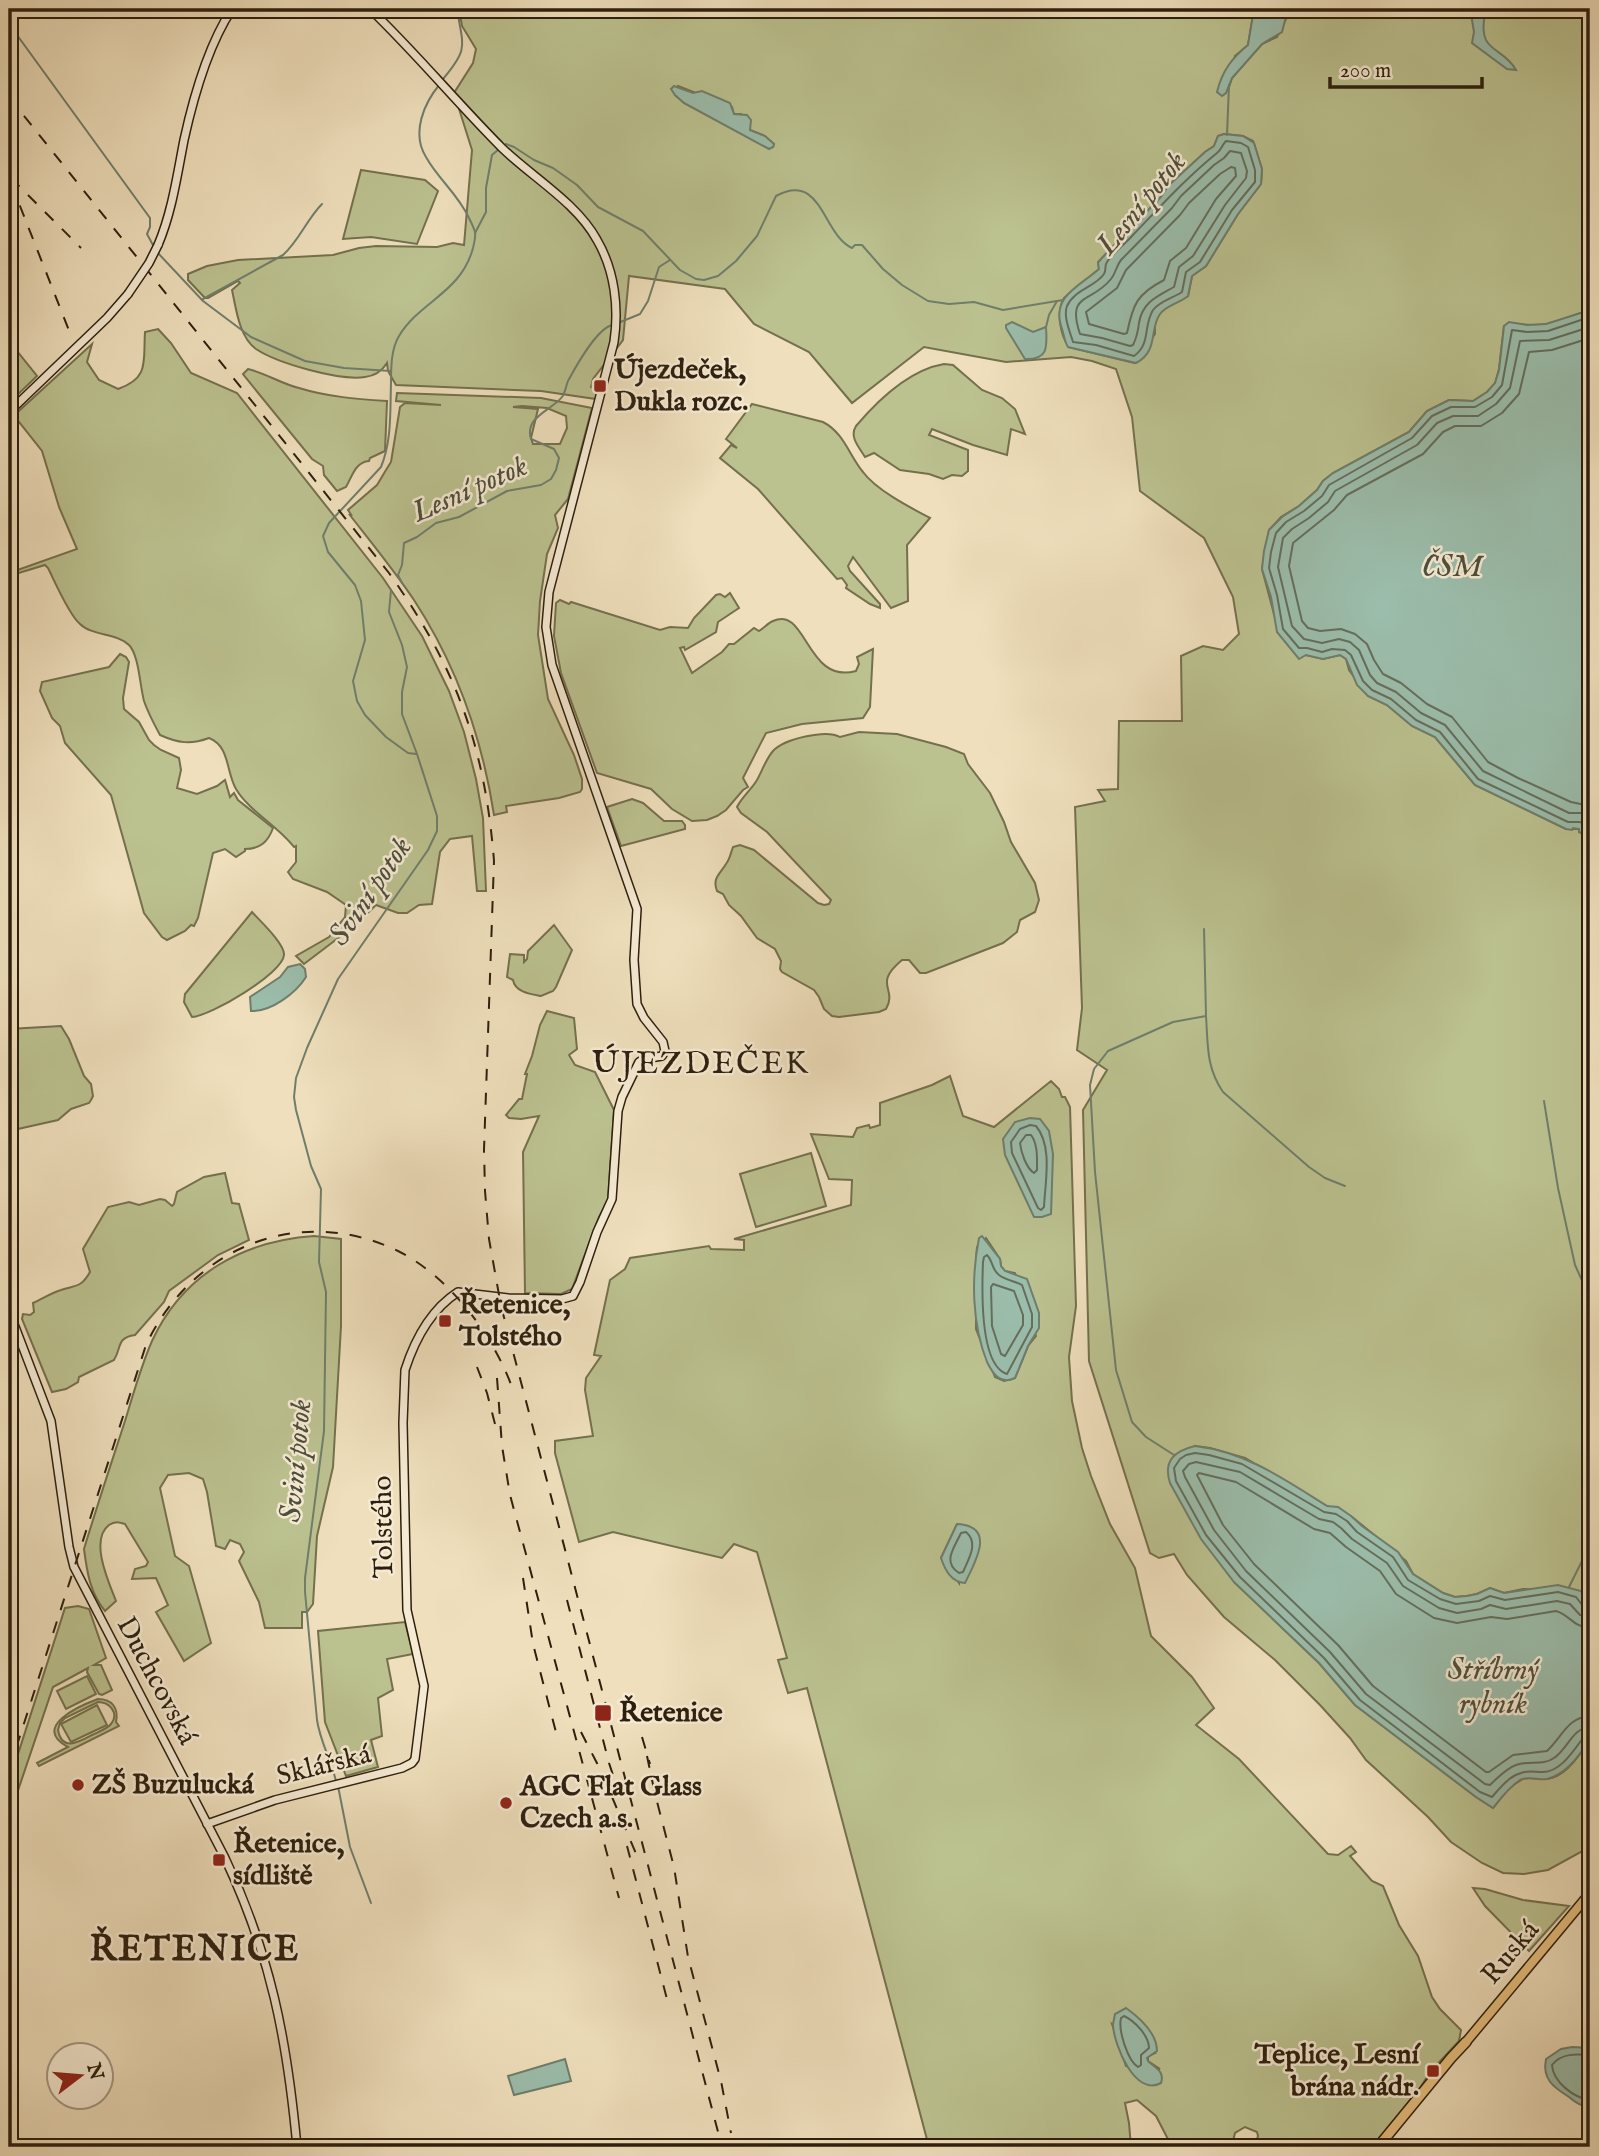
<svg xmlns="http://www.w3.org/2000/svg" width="1599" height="2156" viewBox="0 0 1599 2156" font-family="'IM FELL English',serif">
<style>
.green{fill:#bbc18f;stroke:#74704e;stroke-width:2;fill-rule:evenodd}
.water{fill:#9bbdab;stroke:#6f7e6c;stroke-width:2}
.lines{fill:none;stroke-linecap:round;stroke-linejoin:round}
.shore{stroke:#646e5c;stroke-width:2}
.stream{stroke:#6f7e6c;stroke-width:2}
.secondary-casing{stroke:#2d1f0e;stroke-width:10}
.primary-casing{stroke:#2d1f0e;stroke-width:11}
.highway-casing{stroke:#2d1f0e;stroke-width:12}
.secondary{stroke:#f5ead3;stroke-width:7}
.primary{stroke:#e8c07e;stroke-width:8}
.highway{stroke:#e8c07e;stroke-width:9}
.rail{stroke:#2d1f0e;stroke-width:2;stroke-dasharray:12 12;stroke-linecap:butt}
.secondary-bridge-casing{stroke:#2d1f0e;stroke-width:10;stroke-linecap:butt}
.secondary-bridge{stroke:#f5ead3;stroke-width:7}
.poi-dot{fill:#8f2418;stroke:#f5ead3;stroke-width:2.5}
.labels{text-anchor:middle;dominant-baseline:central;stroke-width:5;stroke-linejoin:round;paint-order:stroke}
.poi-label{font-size:28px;font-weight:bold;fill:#2d1f0e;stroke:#f5ead3;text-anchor:start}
.street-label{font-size:28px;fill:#2d1f0e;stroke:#f5ead3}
.water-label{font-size:30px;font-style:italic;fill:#4e4e3d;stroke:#f5ead3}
.quarter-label{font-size:32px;letter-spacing:2px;fill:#2d1f0e;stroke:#f5ead3}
.district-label{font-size:35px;font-weight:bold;letter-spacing:2px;fill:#2d1f0e;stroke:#f5ead3}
</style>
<rect width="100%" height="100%" fill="#efdfbc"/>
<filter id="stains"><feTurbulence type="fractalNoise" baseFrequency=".00286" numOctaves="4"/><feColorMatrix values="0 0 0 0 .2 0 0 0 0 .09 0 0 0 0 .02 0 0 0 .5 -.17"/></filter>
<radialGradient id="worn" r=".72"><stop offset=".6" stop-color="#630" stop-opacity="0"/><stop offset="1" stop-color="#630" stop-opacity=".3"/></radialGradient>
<g class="green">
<path d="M459,9H1254L1248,45L1235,56L1229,87L1232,78L1262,44L1277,37L1287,17L1288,9H1590V310C1576,314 1562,320 1548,324C1532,327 1519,322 1504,326L1499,369L1495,384L1487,392L1473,401L1449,400L1427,411L1409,432L1333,473L1323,481L1317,490L1299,506L1281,517L1269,530L1262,569L1274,614L1306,655L1323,659L1340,655L1346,659L1349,670L1368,696L1387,705L1412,726L1435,737L1475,785L1566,829H1579V832L1590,836V1606L1581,1591L1523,1589L1504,1593L1490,1588L1477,1594L1467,1596L1455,1597L1443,1593L1413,1574L1406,1561L1351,1516L1327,1506L1245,1458L1210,1448L1195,1446L1234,1582L1319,1663L1355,1705L1476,1797L1493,1808C1501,1798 1509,1786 1521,1780C1528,1776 1535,1779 1542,1779C1563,1781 1581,1754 1590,1738V1847L1548,1870L1524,1874L1503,1873L1482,1863L1451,1842L1428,1817L1366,1760L1350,1738L1320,1705L1275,1660L1224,1617L1187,1575L1174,1554L1159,1558L1150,1553L1089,1361L1083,1110L1107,1070L1077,1050L1082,1008L1075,807L1105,801L1098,790L1118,789L1119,721H1182L1181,656L1203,646L1223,650L1239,634L1233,597L1204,538L1140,491L1132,417L1116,369L1092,361L1071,357L1006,362L924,347L852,403L809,352L754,324L725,289L629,276L623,340L593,379L591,387L597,389L596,399L541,391L396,385L388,371L387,363C382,371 374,376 365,377C339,381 277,363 256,349C239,337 236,308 232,290L240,283L238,281L208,298H205L188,280V274L207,266L238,260L333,255L359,248L376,246L437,247L453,243L464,245L472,150L454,93L473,63L476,49L462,26ZM678,86L732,107L734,114H741L750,130L765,136L774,144L773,147L768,148L684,103L675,95ZM1224,134L1243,136L1253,141L1262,169L1261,184L1238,214L1206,266L1192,276L1188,296L1164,309L1159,314L1155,323V334L1135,363L1069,347C1060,335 1056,312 1064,298L1099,269L1098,262L1161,197L1169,186L1205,152L1214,146L1218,136Z"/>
<polygon points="361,170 425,180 438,191 417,244 371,237 343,239"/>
<path d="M158,329L171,343L191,373L237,393L383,578L422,636L449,691L464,732L476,779L483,818L486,891H477L472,836L450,839L440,852L432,904L419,905L407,913H398L376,905L354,926L304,964L296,956L329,937L345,917L346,905L327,892L293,879L288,872L296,862V846L294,847C278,826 249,811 236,789C226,772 230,746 209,738C190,745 178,743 160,735C154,724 148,713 144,701C140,687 139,655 129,645C117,633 92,636 80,624C69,615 55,582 48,568L45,565L9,576V565L12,572L77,549L59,507L42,451L19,422L9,420L92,344L87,362L99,380L118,389C150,378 143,361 145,332Z"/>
<polygon points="9,341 37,376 9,403"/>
<path d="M944,364L953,365L982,390L1002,398L1015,409L1025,434L1011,429L1007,455L973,445L932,429L929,435L968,450V471L962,476L952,475L943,479L929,474L900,470L874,453L865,457C859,447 849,437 856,426C878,400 909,370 944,364Z"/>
<path d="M248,369C265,373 282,384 299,388C328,397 357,399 387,401L385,451L370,458L369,461C355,462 352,477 346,487L337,491L324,475L323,466L312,459L246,378L243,374Z"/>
<path d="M397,393L541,398L592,408L568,499L555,515L558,528L547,554L540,601L538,635L548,699L574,755L582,779V789L580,792L559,798L506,806L507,812L494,815C482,737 457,666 414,600C394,570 371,542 349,514L352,516L348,510L377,485L386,470L391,462L400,407L405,403L441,405L396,401ZM522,406L547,408L566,416L567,428L560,444H533L531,438L538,409L513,407Z"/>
<path d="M752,404L823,422C844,433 849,455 863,472C876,490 911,508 930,518L907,545L908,601L891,608L853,557L848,566L850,571L880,604V608L870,604L846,588L847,585L842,578L837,579L758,489L720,458L731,445L737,448L726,439Z"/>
<path d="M730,593L739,608L718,622L716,632L685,650L684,647L680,648L692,673L722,652L729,644H734L754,628L759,631C764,628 768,623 773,621C807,605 806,685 856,671L859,664L857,657L873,649L870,707L863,718L802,724L766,733L743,778L748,787L743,790L726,810L717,816L707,820L692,821L672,809L651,789L597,773L561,673L554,636L556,603L560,600L569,604L571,602L660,630L670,627L688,628L694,618L716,595L720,594L725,597Z"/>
<path d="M120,654L126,657L129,662L123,698L124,709L139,722L149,740L154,745L161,750L179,758L181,770L177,788L197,794L217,786L225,780L230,797L234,793L238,800L273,828C268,842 260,849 245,849V851L236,857L225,849L213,853L198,918L194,926L191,925L185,931L167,940L162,937L144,913L111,795L65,743L60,726L52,718L40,691L42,682L109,667Z"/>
<path d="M859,732L897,734L946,747L964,754L968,764L990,793L1004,822L1011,842L1035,883L1039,900L1035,912L1020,920L1017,932L1003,943L926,973H920L909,960H902C872,985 898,988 886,1009L879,1012L839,1017L832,1016L824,1009L819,997L814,990L782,972L780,969L781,961L775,949L757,938L741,916L729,905L723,894L717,891C712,878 720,874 726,864C730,859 731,852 733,847L740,845L754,850L818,903L824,905L829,904L831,900L767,832L741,813L737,807C742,797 751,790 757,780C762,771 766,759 773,751C784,739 826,729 840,737Z"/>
<polygon points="632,799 643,803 664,821 682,821 685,825 685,829 621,846 607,807"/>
<path d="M252,912C260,921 285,944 284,955C283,973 211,1016 192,1017L184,1002L185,994Z"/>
<path d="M554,925L572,950L556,987L553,991L541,996C530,994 515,992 513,980L507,977L510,954L524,955V962L527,959L528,951Z"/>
<polygon points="547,1011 574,1018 577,1049 569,1055 575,1065 595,1072 614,1110 608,1200 599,1217 572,1289 561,1294 525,1293 523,1152 539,1116 521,1119 509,1118 506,1115 519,1099 522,1099 527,1074 525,1074 532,1056 540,1025"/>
<polygon points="61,1026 69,1039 84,1076 91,1084 93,1096 91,1100 89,1103 71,1109 58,1120 9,1131 9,1029"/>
<path d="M950,1076L963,1116L994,1127L1051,1081L1059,1089L1062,1097H1065L1070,1107L1076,1306L1069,1357L1072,1401L1082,1448L1091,1476L1110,1524L1135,1568L1151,1636L1192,1677L1214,1708L1196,1725L1239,1759L1328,1854L1338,1855L1351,1846L1356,1852L1350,1856L1372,1881L1383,1886L1399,1925L1418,1956L1432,1997L1440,2009L1461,2030L1459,2041L1430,2072L1420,2088L1372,2147H1247L1256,2142L1258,2136L1257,2132L1245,2127L1235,2133L1232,2145L1233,2147H1172L1156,2116L1137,2100L1125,2103L1129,2123L1131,2147H929L807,1688L788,1693L778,1660L787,1658L757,1552L734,1544L722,1558L613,1532L579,1542L555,1453V1441L593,1436L585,1390L586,1378L601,1356L594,1355L610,1280L625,1269L630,1258L709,1246L711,1249L744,1250V1240L734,1239L851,1205L852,1180L829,1179L811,1134L853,1137L857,1128L869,1125L870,1128L880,1125V1103L932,1085ZM986,1238L1000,1259L1001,1266L1005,1271L1015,1273L1036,1336L1028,1346L1015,1378L1004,1381L995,1377L976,1329V1261L977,1247ZM957,1524L959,1583L941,1558ZM1112,2024L1155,2053L1148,2056V2061L1160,2069L1126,2066Z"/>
<polygon points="811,1153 826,1206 756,1227 740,1174"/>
<path d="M225,1173L232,1203L239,1204L249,1240L218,1255L169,1291L164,1302L135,1335C116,1338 122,1347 114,1360L79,1377L78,1382L66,1389L52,1392L22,1319L23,1314L30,1315L34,1312L33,1303C42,1299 51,1293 61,1290C76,1285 81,1288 90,1272L83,1249L108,1207L129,1202L139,1205L160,1199L165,1200L172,1206L174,1204L177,1192L204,1177Z"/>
<path d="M314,1236L341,1239V1326L333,1467L317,1536L313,1604L307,1612H302V1628H265L259,1602L239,1561L244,1552L240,1544L230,1540L225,1549L216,1546L207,1492L203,1479L189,1473L168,1475L160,1488L175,1556L189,1566L211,1643L184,1661L156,1612L168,1605L156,1578L132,1579L135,1569L146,1566L148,1562L125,1524C119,1522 115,1521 109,1525C89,1540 109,1583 116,1601L105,1611C90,1593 87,1572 84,1549C97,1506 111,1464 125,1421C133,1395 141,1366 152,1341C183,1274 243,1241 314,1236Z"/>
<polygon points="78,1606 89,1609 106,1658 94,1665 101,1665 112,1690 102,1695 99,1694 87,1672 88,1668 53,1687 9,1817 9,1782 65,1608"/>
<polygon points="405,1622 413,1654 387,1659 393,1690 378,1698 382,1736 371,1740 378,1767 346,1776 325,1722 318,1631"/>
<polygon points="87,1676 96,1694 66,1709 57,1691"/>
<path d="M98,1699C112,1699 119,1708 116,1722L119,1726L39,1766L37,1763L68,1747C31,1727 79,1706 98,1699ZM98,1702C109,1702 120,1713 111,1724C107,1729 98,1732 92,1735C79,1742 62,1752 58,1730L60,1723L65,1718Z"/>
<polygon points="97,1705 107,1725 71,1742 61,1724"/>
<polygon points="1473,1888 1485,1889 1523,1900 1569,1906 1529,1951 1485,1906"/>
</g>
<g class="water">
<path d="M1254,9H1288L1282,32L1262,44L1232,78L1226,93L1222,96L1217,92C1222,71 1232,58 1248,45Z"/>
<path d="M1482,11L1485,14C1477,54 1502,45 1516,70L1507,69L1472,43L1474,32L1471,14L1474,12Z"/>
<polygon points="674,86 693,93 702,91 730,103 734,114 747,115 751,120 750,130 765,136 774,144 773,147 769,149 684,103 675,95 671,89"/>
<path d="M1224,134L1243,136L1254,143L1262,169L1261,184L1238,214L1206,266L1192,276L1188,296C1180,303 1166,305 1160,314C1149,329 1159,351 1136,363L1068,347C1064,341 1064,333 1061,326C1052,296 1080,286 1099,269L1098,263L1102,258L1161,197L1168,186L1205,152L1214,146L1218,136Z"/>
<polygon points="1590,310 1590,836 1579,832 1579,829 1573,828 1572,830 1566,829 1475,785 1435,737 1412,726 1387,705 1368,696 1357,685 1346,659 1340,655 1323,659 1306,655 1299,659 1277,632 1271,597 1262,569 1264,551 1269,530 1282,517 1299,506 1317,490 1323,481 1333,473 1409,432 1427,411 1449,400 1473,401 1487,392 1495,383 1499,370 1504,326 1509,322 1527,325 1546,324"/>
<path d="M1012,322L1033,332L1046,327C1047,346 1049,360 1025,359L1006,328V325Z"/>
<path d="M300,964L305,969L306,977C296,993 271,1012 251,1011L250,997L280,977L288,967Z"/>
<polygon points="1030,1118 1040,1119 1049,1131 1053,1154 1051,1214 1042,1217 1034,1217 1005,1155 1003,1139 1015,1122"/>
<path d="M982,1236L1000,1259L1001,1266L1005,1271L1027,1279L1039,1313V1328L1028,1346L1015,1378C1000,1385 993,1374 987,1362C972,1324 971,1278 979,1238Z"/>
<path d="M1195,1446C1246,1452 1284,1479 1327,1506L1338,1507L1351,1516L1362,1526L1398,1552L1413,1574L1443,1593L1455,1597L1467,1596L1477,1594L1490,1588L1504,1593L1558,1585L1581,1591L1590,1606V1738C1581,1754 1567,1774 1547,1779C1538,1781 1530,1775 1520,1780C1509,1787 1501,1798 1493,1808L1476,1797L1355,1705L1319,1663L1234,1582L1201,1539L1170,1483C1163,1461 1174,1451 1195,1446Z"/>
<path d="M957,1524C997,1526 975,1562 965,1583C951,1582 945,1570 941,1558Z"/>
<path d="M1126,2008C1140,2018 1157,2033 1157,2051L1147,2058L1148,2061C1155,2068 1165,2071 1161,2083C1135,2097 1114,2045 1113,2025C1113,2023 1115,2015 1115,2014Z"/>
<path d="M1572,2047L1590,2048V2107C1581,2106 1576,2103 1569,2097C1553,2087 1542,2079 1546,2059L1561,2049Z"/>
<polygon points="565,2059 571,2081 514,2095 508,2076"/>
</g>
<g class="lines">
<g class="shore">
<path d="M1226,141L1241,143L1248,147L1255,170V182L1232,210L1200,262L1186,272L1182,292C1173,298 1160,301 1153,310C1143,326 1151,344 1134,356L1096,345L1073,342C1070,332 1063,316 1067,306C1074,290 1095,287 1104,274C1106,271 1105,267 1106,264C1109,256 1126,243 1132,236C1160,207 1186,178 1217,153C1221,150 1222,145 1226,141Z"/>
<path d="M1230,151L1241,153L1247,171L1246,178L1225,205L1193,256L1179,267L1174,287C1158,296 1142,302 1139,323C1138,332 1137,337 1133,345L1130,346L1102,338L1080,334C1066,292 1091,304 1111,279C1116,273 1116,266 1121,260L1172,208L1181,196L1214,165L1224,158Z"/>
<path d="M1231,167L1235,168L1236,176L1216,199L1186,248L1170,261L1164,280C1137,294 1133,304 1127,333L1124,334L1089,324L1086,312L1117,288L1126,270L1180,215L1189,203L1220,174Z"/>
<polyline points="1590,317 1548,331 1527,332 1512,330 1502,385 1492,397 1475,407 1451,407 1432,416 1412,438 1329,485 1322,496 1304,511 1286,522 1276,533 1271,552 1269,568 1277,595 1283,629 1299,648 1307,648 1322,652 1332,649 1345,650 1351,655 1363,681 1372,690 1391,699 1416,720 1440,732 1478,779 1568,822 1580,822 1590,828"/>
<polyline points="1590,327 1549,340 1520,341 1510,388 1496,404 1478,416 1453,416 1437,423 1417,445 1335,491 1328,502 1309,518 1292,529 1283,538 1278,567 1292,626 1304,639 1322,643 1339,639 1350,642 1359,650 1370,675 1377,683 1396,692 1421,713 1445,725 1483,771 1569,813 1581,813 1590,819"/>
<polyline points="1590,338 1552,350 1529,352 1519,394 1502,413 1481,426 1455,426 1443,432 1423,454 1347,495 1334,510 1293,543 1289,566 1302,621 1308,628 1320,631 1341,629 1355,634 1367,644 1374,660 1383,674 1401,683 1427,704 1452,717 1488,762 1518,778 1571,802 1590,806"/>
<path d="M1030,1125L1036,1126C1053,1146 1045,1183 1044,1207L1041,1210L1038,1208L1012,1153L1011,1142L1020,1129Z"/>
<path d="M1026,1135H1031C1038,1144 1037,1159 1037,1170L1034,1173C1026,1168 1021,1152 1020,1143Z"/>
<path d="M987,1255C993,1261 992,1270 999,1275C1005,1280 1015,1281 1022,1285L1032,1314V1327L1007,1374C979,1365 982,1286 983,1262L984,1257Z"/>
<polygon points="993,1284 1014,1291 1023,1315 1023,1325 1005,1356 1001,1354 992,1326 991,1287"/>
<path d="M966,1532C979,1543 969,1558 963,1572L959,1573C942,1562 954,1548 961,1533Z"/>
<path d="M1590,1608L1583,1606L1576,1597L1558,1592L1505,1600L1490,1596L1479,1601L1456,1604L1440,1599L1408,1580L1393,1557L1357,1532L1347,1521L1336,1514L1324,1512L1242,1464L1209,1455L1195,1453L1186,1455L1180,1459L1174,1468L1176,1481L1206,1535L1240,1577L1324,1658L1360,1700L1480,1792L1492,1797C1499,1789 1509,1776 1521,1773C1528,1770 1535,1772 1542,1772C1560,1773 1574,1750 1583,1738L1590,1736"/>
<path d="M1590,1617L1580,1615L1570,1604L1557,1601L1506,1609L1490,1605L1481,1609L1457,1613L1439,1608L1403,1586L1387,1563L1352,1539L1341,1528L1333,1522L1319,1519L1240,1472L1196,1462L1189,1464L1183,1471L1185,1477L1214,1530L1246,1571L1330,1652L1366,1694L1485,1784L1490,1785C1497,1778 1507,1768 1516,1765C1529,1760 1543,1766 1554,1758C1568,1749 1572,1728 1590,1727"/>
<path d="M1590,1628C1573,1627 1570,1615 1556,1611L1507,1619L1491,1617L1457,1623L1434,1618L1396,1594L1380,1571L1346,1547L1330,1533L1314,1529L1236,1482L1199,1473L1197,1475L1223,1525L1254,1564L1338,1645L1373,1686L1486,1772H1489L1513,1755L1547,1751C1562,1737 1568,1717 1590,1716"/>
<path d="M1124,2016C1135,2021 1149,2036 1149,2048L1141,2055V2065L1138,2067C1128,2061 1118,2031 1121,2018Z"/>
<path d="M1590,2055C1576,2054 1561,2053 1552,2065C1553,2082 1574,2098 1590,2100"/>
</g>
<g class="stream">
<polyline points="9,24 150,218 150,227 147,234 154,247"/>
<path d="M443,79C469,48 463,47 457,9"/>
<polyline points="1227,135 1229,85"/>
<path d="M504,146L506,144L514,147L534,160L553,168L577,185L598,207L643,231L680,270L696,279L704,280L718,276L736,261L757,236L776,196C822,171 822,234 852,248L855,245H862L883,269L902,285L928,301L949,304L974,302L1003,310L1063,300"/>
<polyline points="475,233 486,212 486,188 492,155 499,149"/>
<polyline points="157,252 203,301 251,337 305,361 344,368 391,371"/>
<path d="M203,299L283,255C299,241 307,219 322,204"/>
<polyline points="618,323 640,314 648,301 659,267 670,260"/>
<polyline points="1046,327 1049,315 1057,301"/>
<path d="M402,583L398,575L402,565L404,543L417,537L436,523L459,517L507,491L541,485L551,479L556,470L559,458L554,449L531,439C524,417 552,410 562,397C565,393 566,386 568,381C576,366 597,329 612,325"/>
<path d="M416,754L408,753L386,737L365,715L357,701L353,681L365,640L361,601L355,585L328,552L323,536L329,523L381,467C392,440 390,411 391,383C391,368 391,349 399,336C420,301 461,293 473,248C474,243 476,237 475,232C474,228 471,222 469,218C458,194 438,179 426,157C411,133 424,103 440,84"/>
<polyline points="1204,929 1206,1015"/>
<polyline points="1544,1101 1558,1188 1575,1265 1590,1298"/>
<path d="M1174,1455L1146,1437L1132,1422L1116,1370L1095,1172L1090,1085L1094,1069L1108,1051L1173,1022L1206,1016C1208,1045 1206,1067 1223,1092L1309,1167L1325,1178L1345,1186"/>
<polyline points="1569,1587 1584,1557 1590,1519"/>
<path d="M336,1781C331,1760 320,1741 317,1720L305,1592V1578L324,1431L326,1292L319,1262L321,1189L311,1166L296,1110L294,1097L296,1078L307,1048L338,979L428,850L437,831V816L417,754L402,714V692L407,667L402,645L389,612L391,590"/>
<polyline points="338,1786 350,1847 371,1903"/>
</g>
<g class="secondary-casing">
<g id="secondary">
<path d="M158,245C172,212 177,176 184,140C193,99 209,44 232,9"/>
<polyline points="9,412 107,318 128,294"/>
<path d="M9,1311L51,1421L69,1547L74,1567L224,1856C271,1955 287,2039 297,2147"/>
<path d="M207,1824L275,1800L402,1768L412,1763L415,1759L424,1686L407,1610L403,1423L405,1370C415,1339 430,1310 458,1292L508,1298L562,1299L573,1296L580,1282L597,1232L612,1199L618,1111L622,1097L639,1062L644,1059L662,1056L665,1051L663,1042L644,1018L637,1004L634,960L637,909L552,665L546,627L549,592L614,342C619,308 615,271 597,240C577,203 532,177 502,148C457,103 416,53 370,9"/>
</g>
</g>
<g class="primary-casing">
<polyline id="primary" points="1466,2042 1590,1893"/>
</g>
<g class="highway-casing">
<polyline id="highway" points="1378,2147 1451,2058 1466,2042"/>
</g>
<use href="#secondary" class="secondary"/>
<use href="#primary" class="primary"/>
<use href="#highway" class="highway"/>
<g class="rail">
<path d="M9,97L389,573C456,667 485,746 494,861L484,1150L485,1191L489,1239L501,1306L722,2147"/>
<polyline points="11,178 81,248"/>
<polyline points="9,184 20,206 70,333"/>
<polyline points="477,1367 487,1393 495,1424"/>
<polyline points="497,1378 502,1446 510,1495 619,1898"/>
<polyline points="523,1578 533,1644 558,1740"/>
<polyline points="567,1600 609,1763 620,1796"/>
<polyline points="581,1732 601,1771 637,1856"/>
<polyline points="642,1737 650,1764"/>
<polyline points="647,1756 655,1794 674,1867 688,1957 721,2081 731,2133"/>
<path d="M9,1770L146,1345C192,1248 299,1203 398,1251C450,1277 496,1338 514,1393"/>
<polyline points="627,1846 668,2003"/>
</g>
<g class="secondary-bridge-casing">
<polyline id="secondary-bridge" points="128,294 149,263 158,245"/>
</g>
<use href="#secondary-bridge" class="secondary-bridge"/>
</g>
<g class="poi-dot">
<rect x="593" y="379" width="14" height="14" rx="3.5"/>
<rect x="438" y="1314" width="14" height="14" rx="3.5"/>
<rect x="594" y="1704" width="18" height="18" rx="3.5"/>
<circle cx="78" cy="1785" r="7"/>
<circle cx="506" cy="1803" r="7"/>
<rect x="212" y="1853" width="14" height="14" rx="3.5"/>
<rect x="1426" y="2064" width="14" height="14" rx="3.5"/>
</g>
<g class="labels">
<g class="poi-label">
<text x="614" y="370">Újezdeček,<tspan x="614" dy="32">Dukla rozc.</tspan></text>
<text x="459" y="1305">Řetenice,<tspan x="459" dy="32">Tolstého</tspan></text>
<text x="619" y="1713">Řetenice</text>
<text x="92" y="1785">ZŠ Buzulucká</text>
<text x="520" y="1787">AGC Flat Glass<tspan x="520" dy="32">Czech a.s.</tspan></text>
<text x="233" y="1844">Řetenice,<tspan x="233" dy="32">sídliště</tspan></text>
<text x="1419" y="2055" text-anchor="end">Teplice, Lesní<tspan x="1419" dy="32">brána nádr.</tspan></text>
</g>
<g class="street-label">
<text transform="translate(384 1527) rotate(-91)">Tolstého</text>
<text transform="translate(156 1681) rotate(62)">Duchcovská</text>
<text transform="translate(324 1766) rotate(-14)">Sklářská</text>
<text transform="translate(1511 1953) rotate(-50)">Ruská</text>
</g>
<g class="water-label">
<text transform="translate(1142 204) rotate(-51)">Lesní potok</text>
<text transform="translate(470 490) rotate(-24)">Lesní potok</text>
<text x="1452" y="568">ČSM</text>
<text transform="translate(371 892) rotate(-56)">Sviní potok</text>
<text transform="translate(297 1461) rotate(-85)">Sviní potok</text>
<text x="1493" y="1671">Stříbrný<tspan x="1493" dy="34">rybník</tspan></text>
</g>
<g class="quarter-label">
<text x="701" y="1064">ÚJEZDEČEK</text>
</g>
<g class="district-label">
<text x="195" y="1950">ŘETENICE</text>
</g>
</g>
<rect width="1599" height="2156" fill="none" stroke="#efdfbc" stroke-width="35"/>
<rect x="10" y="10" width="1578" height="2135" fill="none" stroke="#2d1f0e" stroke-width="3.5"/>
<rect x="18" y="18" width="1564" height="2121" fill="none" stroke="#2d1f0e" stroke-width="2"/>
<g transform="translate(80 2076) rotate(74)"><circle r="33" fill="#f5ead3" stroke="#a59984" stroke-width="2"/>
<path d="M0-5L12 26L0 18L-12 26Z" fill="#8f2418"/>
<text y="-10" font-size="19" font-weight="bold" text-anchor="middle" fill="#2d1f0e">N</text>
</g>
<path d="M1330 77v10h152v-10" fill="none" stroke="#2d1f0e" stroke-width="3.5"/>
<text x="1340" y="77" font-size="21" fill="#2d1f0e" stroke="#f5ead3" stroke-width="5" paint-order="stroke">200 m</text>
<rect width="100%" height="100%" filter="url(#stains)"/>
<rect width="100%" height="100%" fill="url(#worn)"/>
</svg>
